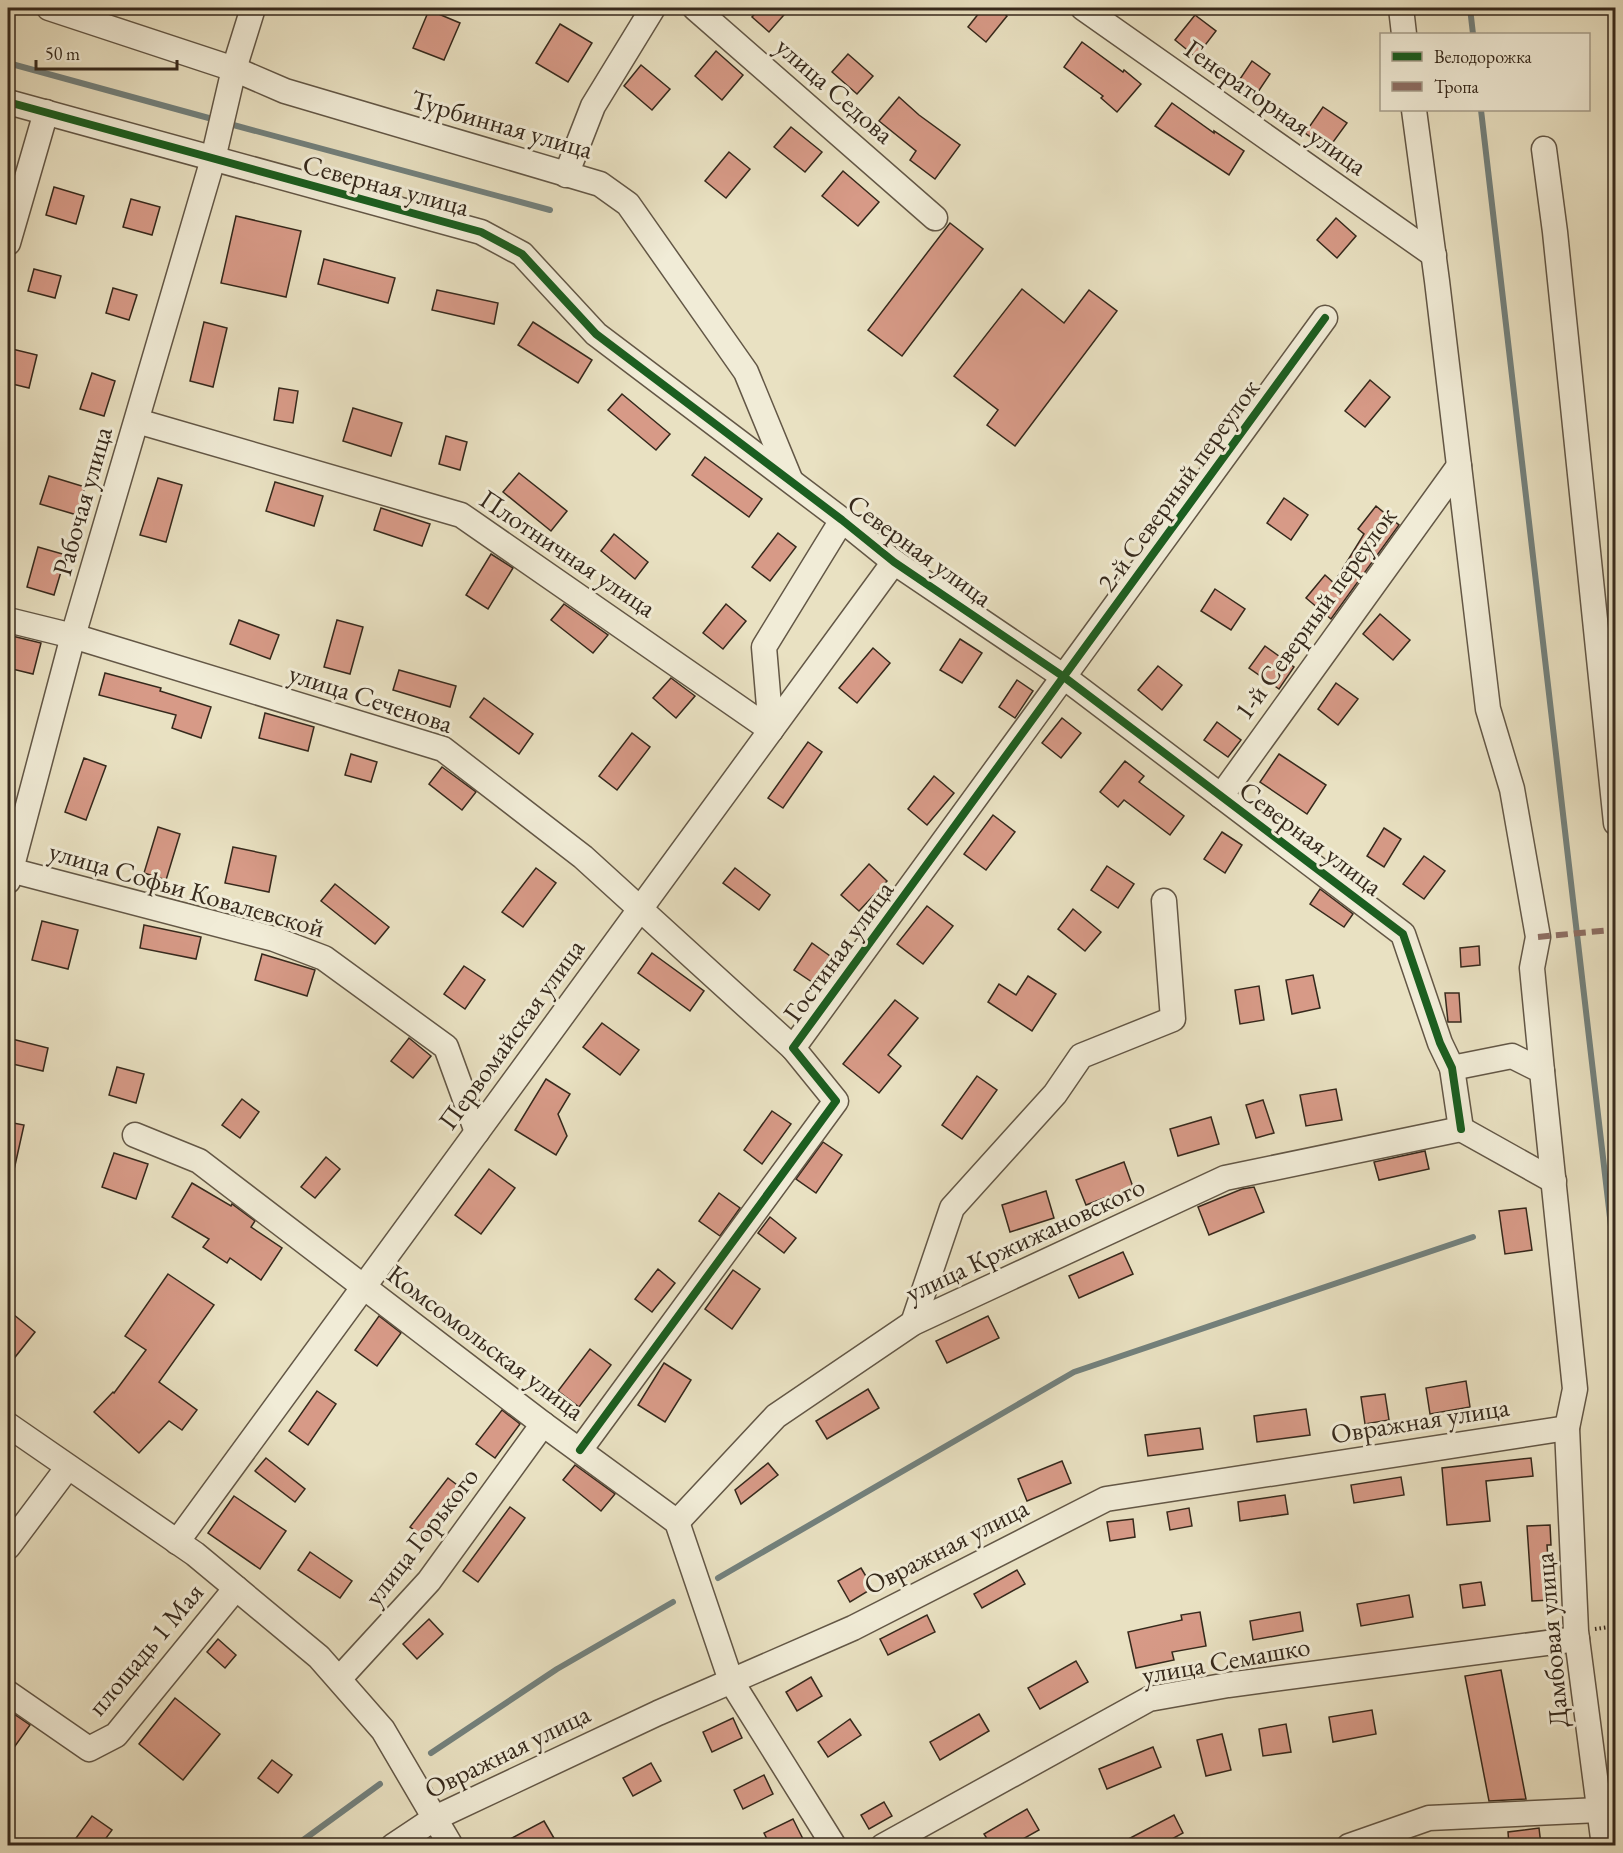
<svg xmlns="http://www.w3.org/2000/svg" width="1623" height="1853" viewBox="0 0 1623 1853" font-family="'EB Garamond',serif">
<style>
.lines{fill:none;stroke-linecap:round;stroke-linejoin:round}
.stream{stroke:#73817d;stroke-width:6}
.building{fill:#d79a87;stroke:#36291c;stroke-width:1.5}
.minor-casing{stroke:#635746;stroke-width:27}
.path{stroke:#36291c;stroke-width:4;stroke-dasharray:1.5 3;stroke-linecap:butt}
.minor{stroke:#f1ecd7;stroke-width:24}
.quiet{stroke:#8d6e63;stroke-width:6;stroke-dasharray:12 6;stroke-linecap:butt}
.cycleway-casing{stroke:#f1ecd7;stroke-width:11}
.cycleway{stroke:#1b5e20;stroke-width:8}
.labels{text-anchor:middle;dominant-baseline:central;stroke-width:6;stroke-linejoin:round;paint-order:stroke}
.street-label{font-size:27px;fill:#36291c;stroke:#f1ecd7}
</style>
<rect width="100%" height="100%" fill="#e9e1c2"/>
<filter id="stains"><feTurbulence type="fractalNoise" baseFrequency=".00333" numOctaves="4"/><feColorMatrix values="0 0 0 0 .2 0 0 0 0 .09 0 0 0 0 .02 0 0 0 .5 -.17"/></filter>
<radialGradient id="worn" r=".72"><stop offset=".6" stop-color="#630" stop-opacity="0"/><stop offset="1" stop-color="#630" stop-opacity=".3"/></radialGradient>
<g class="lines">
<g class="stream">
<polyline points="1470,8 1473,34"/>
<polyline points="8,63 216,120"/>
<polyline points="1481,110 1616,1269"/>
<polyline points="226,123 550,210"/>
<polyline points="718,1578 1074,1372 1473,1237"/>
<polyline points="431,1753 557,1669 673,1602"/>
<polyline points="295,1846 380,1784"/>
</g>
</g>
<g class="building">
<polygon points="760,8 790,8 769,32 752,17"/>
<polygon points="983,8 997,8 1007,16 986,42 968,27"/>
<polygon points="429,10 460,23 444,60 413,48"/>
<polygon points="1195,15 1216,31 1196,57 1175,40"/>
<polygon points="560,24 592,43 568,82 536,63"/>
<polygon points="1082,42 1123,72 1124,70 1141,84 1117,112 1101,98 1103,96 1064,67"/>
<polygon points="716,51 743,75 722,100 695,76"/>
<polygon points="848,54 873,76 857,94 832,72"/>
<polygon points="1252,61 1270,74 1252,101 1234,88"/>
<polygon points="641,65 670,89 652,110 624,86"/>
<polygon points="899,97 919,115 960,145 935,179 910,160 916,151 879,121"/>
<polygon points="1172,103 1214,133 1214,131 1244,151 1229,175 1155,126"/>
<polygon points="1323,107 1347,123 1328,149 1305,133"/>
<polygon points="791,127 822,152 805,172 774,147"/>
<polygon points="729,152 750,169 726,198 705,181"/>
<polygon points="843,171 879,202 858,226 822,196"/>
<polygon points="54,187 84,196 76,224 46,215"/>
<polygon points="131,199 160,207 152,235 123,227"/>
<polygon points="236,216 301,231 286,297 221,283"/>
<polygon points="1336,218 1356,236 1337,258 1317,240"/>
<polygon points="950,223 983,249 902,356 868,330"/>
<polygon points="324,259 395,278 388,303 318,284"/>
<polygon points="34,269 61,276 55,298 28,291"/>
<polygon points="113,288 137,295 129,320 106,313"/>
<polygon points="1022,289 1064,323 1089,290 1117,311 1015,446 987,425 998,410 954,376"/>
<polygon points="437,290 498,303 494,324 432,310"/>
<polygon points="204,322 227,328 213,387 190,381"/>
<polygon points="533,322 592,360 578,383 518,345"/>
<polygon points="8,348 37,355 29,388 8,383"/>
<polygon points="92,373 115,381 104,416 80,409"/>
<polygon points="1370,380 1390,397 1365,427 1345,411"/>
<polygon points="279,388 298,391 293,423 274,420"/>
<polygon points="622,394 670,434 656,450 608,410"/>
<polygon points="353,408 402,423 391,456 343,441"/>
<polygon points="446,436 467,442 460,470 439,464"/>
<polygon points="705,457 762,499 749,517 692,475"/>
<polygon points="519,473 567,511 551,531 503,492"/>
<polygon points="49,476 85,487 77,515 40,504"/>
<polygon points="158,478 182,485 166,542 140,535"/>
<polygon points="275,482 323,496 314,526 266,511"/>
<polygon points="1284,498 1308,515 1291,540 1267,523"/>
<polygon points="1376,506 1399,525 1331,619 1306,598 1325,575 1334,583 1364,534 1358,529"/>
<polygon points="381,508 430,524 422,546 374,530"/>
<polygon points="778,533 796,547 770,581 752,567"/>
<polygon points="614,534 648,562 635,579 601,551"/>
<polygon points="38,547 66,555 54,595 27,587"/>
<polygon points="491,554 513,568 488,609 466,595"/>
<polygon points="1215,589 1245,609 1231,630 1201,611"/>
<polygon points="564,604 608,635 593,653 551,620"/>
<polygon points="726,604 746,621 723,649 703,633"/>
<polygon points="1380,614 1410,640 1393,660 1363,634"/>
<polygon points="239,620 279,635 270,659 230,644"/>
<polygon points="337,620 363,627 350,674 324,667"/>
<polygon points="8,635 41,643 33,674 8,668"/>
<polygon points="960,639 982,653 962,683 940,670"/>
<polygon points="1265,646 1294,667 1279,689 1249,668"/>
<polygon points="873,648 890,663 857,703 839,688"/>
<polygon points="1158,666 1182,685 1162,710 1138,690"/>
<polygon points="399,670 456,686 450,707 393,690"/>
<polygon points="105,673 161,688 160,691 211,707 201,738 172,728 176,715 99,695"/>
<polygon points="671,678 695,696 676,718 653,698"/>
<polygon points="1017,680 1033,691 1015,718 999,707"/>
<polygon points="1336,683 1358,699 1338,725 1318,709"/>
<polygon points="484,698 533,734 519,754 470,717"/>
<polygon points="265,713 314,727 308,751 259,738"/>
<polygon points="1062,718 1081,733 1061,758 1042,743"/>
<polygon points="1217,722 1241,740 1228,757 1204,740"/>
<polygon points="632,733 650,747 617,790 599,776"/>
<polygon points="808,742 822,752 783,808 768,798"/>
<polygon points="351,754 377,762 371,782 345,775"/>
<polygon points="1279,754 1326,785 1307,814 1260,782"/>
<polygon points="84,758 106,766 86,820 65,812"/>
<polygon points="1125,761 1144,776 1139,782 1184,816 1170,835 1124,800 1118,807 1100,792"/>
<polygon points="442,767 476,792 462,810 429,784"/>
<polygon points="934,776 954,793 927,825 908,809"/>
<polygon points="993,815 1015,832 986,870 964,854"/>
<polygon points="158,827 180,834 166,880 144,873"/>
<polygon points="1384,828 1401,839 1384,867 1367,856"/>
<polygon points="1222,832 1242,845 1225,873 1204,859"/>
<polygon points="233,847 276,856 269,892 225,883"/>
<polygon points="1424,856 1445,871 1424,899 1403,884"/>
<polygon points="869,864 887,881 859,911 841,895"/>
<polygon points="1107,866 1134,884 1118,908 1091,890"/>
<polygon points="536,868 556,883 523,927 502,912"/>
<polygon points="735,868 770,895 759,910 723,883"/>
<polygon points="335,884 389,927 375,944 321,901"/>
<polygon points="1320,889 1353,914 1344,927 1310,904"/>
<polygon points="927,906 953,926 923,964 897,944"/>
<polygon points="1073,909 1101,932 1085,951 1058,929"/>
<polygon points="42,921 78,930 68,969 32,960"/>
<polygon points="144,925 201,937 196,959 140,948"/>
<polygon points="812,943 830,956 812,982 794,970"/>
<polygon points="1479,946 1480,965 1461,967 1460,948"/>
<polygon points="652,953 704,991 690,1011 638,973"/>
<polygon points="262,954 315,970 307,996 255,980"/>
<polygon points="464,966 485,980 465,1009 444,994"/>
<polygon points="1313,975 1320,1008 1292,1014 1286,980"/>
<polygon points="1028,976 1056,994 1032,1031 988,1002 999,984 1016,995"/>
<polygon points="1259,986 1264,1020 1240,1024 1235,990"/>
<polygon points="1445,993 1459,993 1461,1022 1448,1022"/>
<polygon points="895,1000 918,1018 888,1055 901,1066 879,1093 843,1064"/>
<polygon points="602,1023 639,1050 620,1075 583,1047"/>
<polygon points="8,1038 48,1048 43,1071 8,1063"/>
<polygon points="409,1038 431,1056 413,1078 391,1061"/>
<polygon points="117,1067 144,1074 136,1103 109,1095"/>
<polygon points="977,1076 997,1090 962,1139 942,1125"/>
<polygon points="546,1079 570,1094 558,1114 567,1136 556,1155 515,1130"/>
<polygon points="1336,1089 1342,1120 1306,1126 1300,1095"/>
<polygon points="242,1099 259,1112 240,1138 222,1125"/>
<polygon points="1263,1100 1274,1133 1256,1138 1246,1105"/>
<polygon points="772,1111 791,1124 762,1164 744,1150"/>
<polygon points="1211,1117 1219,1144 1178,1156 1170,1129"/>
<polygon points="8,1122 24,1125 14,1170 8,1169"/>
<polygon points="823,1142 842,1155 816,1193 796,1179"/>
<polygon points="1425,1151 1429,1169 1379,1180 1374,1162"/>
<polygon points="114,1153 148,1164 136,1199 102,1187"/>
<polygon points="326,1157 340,1169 315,1198 301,1187"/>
<polygon points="1124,1162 1133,1187 1086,1205 1076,1180"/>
<polygon points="489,1169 515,1188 481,1234 455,1215"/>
<polygon points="192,1183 231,1206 232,1204 255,1221 251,1227 282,1248 261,1280 230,1258 227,1263 203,1247 209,1239 172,1217"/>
<polygon points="1254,1187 1264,1212 1209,1235 1198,1207 1242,1189"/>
<polygon points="1046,1191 1054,1218 1010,1232 1002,1205"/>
<polygon points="719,1193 740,1208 720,1236 699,1221"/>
<polygon points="1526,1208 1532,1250 1505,1254 1499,1211"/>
<polygon points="770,1217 796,1238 784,1253 758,1233"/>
<polygon points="1123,1252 1133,1274 1079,1298 1069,1276"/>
<polygon points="658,1269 675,1283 652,1312 635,1299"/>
<polygon points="733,1270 760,1289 732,1329 705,1309"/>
<polygon points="168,1274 214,1305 159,1382 197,1410 182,1430 169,1421 139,1453 94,1412 113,1392 114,1393 146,1350 125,1336"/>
<polygon points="8,1310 35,1332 8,1366"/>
<polygon points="379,1316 401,1333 377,1366 355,1350"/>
<polygon points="988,1316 999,1338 947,1363 936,1341"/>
<polygon points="590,1349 611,1365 579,1407 558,1391"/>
<polygon points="664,1363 691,1380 665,1422 638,1405"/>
<polygon points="1466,1381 1470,1407 1430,1414 1426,1388"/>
<polygon points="868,1389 879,1408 827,1439 816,1421"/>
<polygon points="317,1391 336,1404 308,1445 289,1431"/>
<polygon points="1385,1394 1389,1420 1365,1424 1361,1397"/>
<polygon points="1306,1409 1310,1435 1257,1442 1254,1416"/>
<polygon points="502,1410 520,1424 495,1458 476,1444"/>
<polygon points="1200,1428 1203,1449 1148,1456 1145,1435"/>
<polygon points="266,1458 305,1489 295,1502 255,1471"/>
<polygon points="1531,1458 1533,1476 1486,1481 1490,1521 1447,1525 1442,1468"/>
<polygon points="1062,1461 1071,1483 1027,1501 1018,1479"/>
<polygon points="768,1463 778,1475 741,1504 735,1490"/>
<polygon points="575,1465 615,1494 601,1511 563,1480"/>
<polygon points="1401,1477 1404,1495 1354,1503 1351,1485"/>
<polygon points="448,1478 465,1491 427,1539 410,1527"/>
<polygon points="1285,1495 1288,1514 1240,1521 1238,1502"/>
<polygon points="234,1496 286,1531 260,1569 208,1533"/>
<polygon points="510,1507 525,1518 478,1582 463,1571"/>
<polygon points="1189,1508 1192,1526 1170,1530 1167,1512"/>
<polygon points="1133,1519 1135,1537 1110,1541 1107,1522"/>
<polygon points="1550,1525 1551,1545 1547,1545 1551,1600 1532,1601 1527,1526"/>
<polygon points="310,1552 352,1581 340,1598 298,1570"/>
<polygon points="861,1568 873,1588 850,1602 838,1581"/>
<polygon points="1017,1570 1025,1584 982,1608 974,1594"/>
<polygon points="1481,1582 1485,1605 1463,1608 1460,1585"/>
<polygon points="1409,1595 1413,1617 1361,1626 1357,1604"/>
<polygon points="1200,1612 1206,1646 1172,1652 1174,1660 1136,1668 1128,1632 1182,1620 1181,1615"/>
<polygon points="1300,1612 1303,1631 1253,1640 1250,1621"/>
<polygon points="927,1615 935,1632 888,1655 880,1639"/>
<polygon points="429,1619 443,1634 417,1659 403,1644"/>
<polygon points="218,1639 236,1655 225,1668 207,1652"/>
<polygon points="1076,1661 1088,1682 1040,1709 1028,1688"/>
<polygon points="1501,1670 1526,1799 1489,1801 1465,1676"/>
<polygon points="811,1677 822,1696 797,1711 786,1692"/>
<polygon points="175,1698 220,1734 183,1780 139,1744"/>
<polygon points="8,1710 30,1725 8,1756"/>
<polygon points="1372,1710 1376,1734 1333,1742 1329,1717"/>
<polygon points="979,1714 989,1731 940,1760 930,1742"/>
<polygon points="733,1718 742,1738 712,1752 703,1732"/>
<polygon points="850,1719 861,1735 828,1757 818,1742"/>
<polygon points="1286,1724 1291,1752 1263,1756 1259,1729"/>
<polygon points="1222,1734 1231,1770 1206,1776 1197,1740"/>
<polygon points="1153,1747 1161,1767 1107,1789 1099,1769"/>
<polygon points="272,1760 292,1775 278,1793 258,1778"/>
<polygon points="651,1763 661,1781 633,1796 623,1778"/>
<polygon points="764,1775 773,1794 743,1809 734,1790"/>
<polygon points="884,1802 892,1816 869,1829 861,1815"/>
<polygon points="1027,1809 1039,1830 1012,1845 991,1845 984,1834"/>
<polygon points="1174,1815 1183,1833 1161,1845 1117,1845"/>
<polygon points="92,1816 112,1830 101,1845 71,1845"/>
<polygon points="793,1819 806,1845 770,1845 764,1833"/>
<polygon points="544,1821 558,1845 499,1845"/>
<polygon points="1539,1828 1541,1845 1509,1845 1508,1832"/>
</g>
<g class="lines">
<g class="minor-casing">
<g id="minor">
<polyline points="49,8 234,69 285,91 600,184 628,204 746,372 790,479"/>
<polyline points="695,8 935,218"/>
<polyline points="1083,8 1434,255"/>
<polyline points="1401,8 1404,34"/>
<polyline points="8,102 481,232 522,254 596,334 842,520 894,562 1064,677 1403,934 1440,1043 1452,1068 1461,1129"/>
<polyline points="1414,110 1437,281 1488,709 1512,789 1538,937 1532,968 1542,1071"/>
<polyline points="1544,149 1555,232 1616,823"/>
<polyline points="566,175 593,106 653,8"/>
<polyline points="8,243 46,112"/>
<polyline points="137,421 461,515 771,730"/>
<polyline points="8,620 73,636 443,749 583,857 793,1048"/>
<polyline points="771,730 764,647 842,520"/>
<polyline points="1221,796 1459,466"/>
<polyline points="10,870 274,939 324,958 446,1047 477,1132"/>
<polyline points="8,881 73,636 213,159 234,69 253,8"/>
<polyline points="1452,1068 1512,1056 1542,1071 1575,1389 1567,1428 1576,1631 1604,1846"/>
<polyline points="1461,1129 1554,1181"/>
<polyline points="135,1135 199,1161 543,1424 677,1522 731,1681 834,1846"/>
<polyline points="913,1323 952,1208 1055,1094 1081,1056 1173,1019 1164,901"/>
<polyline points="8,1425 195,1554 319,1657 383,1730 451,1846"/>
<polyline points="580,1450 836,1101 793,1048 1325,318"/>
<polyline points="677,1522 776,1416 913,1323 1225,1178 1461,1129"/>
<polyline points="177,1542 894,562"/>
<polyline points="8,1547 68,1467"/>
<polyline points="339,1679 429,1581 543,1424"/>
<polyline points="8,1693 89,1749 116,1735 236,1588"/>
<polyline points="393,1846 435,1818 658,1713 853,1628 1106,1499 1567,1428"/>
<polyline points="883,1846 1149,1699 1228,1685 1577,1639"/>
<polyline points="1349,1846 1429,1818 1599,1810"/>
</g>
</g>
<polyline class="path" points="1595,1629 1616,1626"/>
<use href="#minor" class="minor"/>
<polyline class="quiet" points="1538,937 1611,930"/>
<g class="cycleway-casing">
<g id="cycleway">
<polyline points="8,102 481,232 522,254 596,334 842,520 894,562 1064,677 1403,934 1440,1043 1452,1068 1461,1129"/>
<polyline points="580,1450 836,1101 793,1048 1325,318"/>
</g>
</g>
<use href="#cycleway" class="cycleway"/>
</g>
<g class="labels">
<g class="street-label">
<text transform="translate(835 90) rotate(41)">улица Седова</text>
<text transform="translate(1276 107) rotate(35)">Генераторная улица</text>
<text transform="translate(502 124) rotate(16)">Турбинная улица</text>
<text transform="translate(386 185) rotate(15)">Северная улица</text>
<text transform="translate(1178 485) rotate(-54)">2-й Северный переулок</text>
<text transform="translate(82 501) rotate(-74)">Рабочая улица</text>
<text transform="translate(920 550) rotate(36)">Северная улица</text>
<text transform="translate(568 553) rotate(34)">Плотничная улица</text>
<text transform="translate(1315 613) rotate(-54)">1-й Северный переулок</text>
<text transform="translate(371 698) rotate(18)">улица Сеченова</text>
<text transform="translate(1311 838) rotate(37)">Северная улица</text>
<text transform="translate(187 889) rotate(16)">улица Софьи Ковалевской</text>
<text transform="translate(838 951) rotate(-54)">Гостиная улица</text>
<text transform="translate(511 1034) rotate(-54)">Первомайская улица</text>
<text transform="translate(1025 1239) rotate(-25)">улица Кржижановского</text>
<text transform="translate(486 1342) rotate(37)">Комсомольская улица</text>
<text transform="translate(1420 1420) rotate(-9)">Овражная улица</text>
<text transform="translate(421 1536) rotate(-52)">улица Горького</text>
<text transform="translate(946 1546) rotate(-27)">Овражная улица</text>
<text transform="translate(1551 1640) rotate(-95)">Дамбовая улица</text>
<text transform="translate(145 1649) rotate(-50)">площадь 1 Мая</text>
<text transform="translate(1226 1660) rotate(-10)">улица Семашко</text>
<text transform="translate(507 1751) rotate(-26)">Овражная улица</text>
</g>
</g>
<rect width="1623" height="1853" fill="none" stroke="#e9e1c2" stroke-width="30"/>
<rect x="9" y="9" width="1605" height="1835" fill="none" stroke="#36291c" stroke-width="3"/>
<rect x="15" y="15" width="1593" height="1823" fill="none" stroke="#36291c" stroke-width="1.5"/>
<rect x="1380" y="33" width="210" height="78" fill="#f1ecd7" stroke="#a69e8c" stroke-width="1.5"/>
<rect x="1392" y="52" width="30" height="9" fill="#1b5e20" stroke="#a69e8c" stroke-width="1.5"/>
<text x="1434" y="63" font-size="18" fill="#36291c">Велодорожка</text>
<rect x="1392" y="82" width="30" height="9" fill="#8d6e63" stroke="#a69e8c" stroke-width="1.5"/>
<text x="1434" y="93" font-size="18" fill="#36291c">Тропа</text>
<path d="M36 60v9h141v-9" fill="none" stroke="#36291c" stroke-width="3"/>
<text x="45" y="60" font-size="18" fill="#36291c" stroke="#f1ecd7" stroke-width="4.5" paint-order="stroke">50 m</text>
<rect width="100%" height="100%" filter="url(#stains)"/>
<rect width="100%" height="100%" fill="url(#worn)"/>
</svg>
